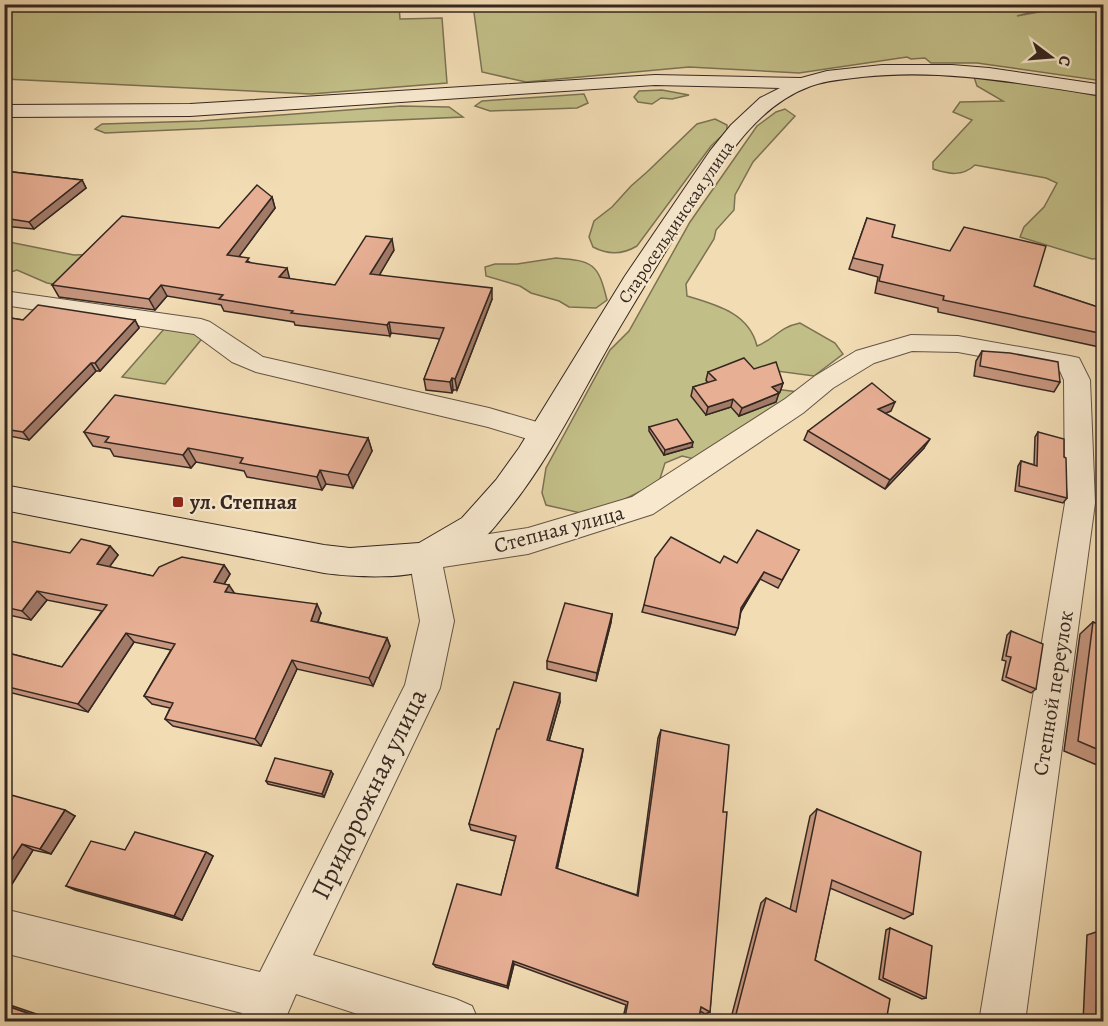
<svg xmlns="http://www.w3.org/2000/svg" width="1108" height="1026" viewBox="0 0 1108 1026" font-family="Alegreya,serif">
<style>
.green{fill:#c2be87;stroke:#7b7254;stroke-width:1.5}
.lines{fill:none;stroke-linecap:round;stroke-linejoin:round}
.street-casing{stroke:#645446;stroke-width:2}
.secondary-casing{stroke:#342721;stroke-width:2}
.street{fill:#f7e8ce;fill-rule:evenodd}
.secondary{fill:#f7e8ce;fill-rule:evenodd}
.wall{fill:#c7967f;stroke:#342721;stroke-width:1.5}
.shaded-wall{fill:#a27a68;stroke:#342721;stroke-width:1.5}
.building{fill:#e7af94;stroke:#342721;stroke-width:1.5}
.poi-dot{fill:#8f2418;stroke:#f7e8ce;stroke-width:2}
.labels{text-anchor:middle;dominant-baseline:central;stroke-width:4.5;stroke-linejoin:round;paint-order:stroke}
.far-street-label{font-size:18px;fill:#342721;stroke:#f7e8ce}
.poi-label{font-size:21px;font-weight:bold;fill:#342721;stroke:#f7e8ce;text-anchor:start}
.street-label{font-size:21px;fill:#342721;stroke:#f7e8ce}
.near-street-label{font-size:26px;fill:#342721;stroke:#f7e8ce}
</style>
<rect width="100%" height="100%" fill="#f2dcb4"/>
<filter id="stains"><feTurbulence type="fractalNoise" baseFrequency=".00333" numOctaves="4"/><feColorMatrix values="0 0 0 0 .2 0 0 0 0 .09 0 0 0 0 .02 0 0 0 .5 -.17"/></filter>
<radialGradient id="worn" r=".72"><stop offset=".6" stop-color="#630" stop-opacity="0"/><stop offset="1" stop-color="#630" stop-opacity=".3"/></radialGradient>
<g class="green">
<polygon points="4,5 399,5 400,19 442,18 447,83 311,94 5,79"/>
<polygon points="473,5 1058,5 1017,16 1077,5 1103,5 1103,81 977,63 931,63 925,58 911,59 907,57 799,73 689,67 526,82 482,72"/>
<path d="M974,77L1042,85L1103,97V258L1092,259L1020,237L1024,227L1044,207L1057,183L1046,178L975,165C962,177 949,174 933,169V162L972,120L953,112L960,102L1003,101L977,86Z"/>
<polygon points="662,90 689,95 672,99 661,98 652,104 638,102 634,97 639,91"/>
<polygon points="584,94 588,103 577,108 490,111 475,106 482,101"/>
<polygon points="401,106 449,107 463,117 105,133 95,129 102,124 200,121"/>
<path d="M785,109L795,116L753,162L735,195L734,210L716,230L714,239L686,284L687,296C717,305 749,313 757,346C777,338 777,328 800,323L835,343L843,354L814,376L777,371L775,389L799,392L703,461L682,456L665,463L657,488L645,489L625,499L622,517L585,514L546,505L542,493L546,468L610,350L629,331L690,222L757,126L776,112Z"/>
<path d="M715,119L727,125V131L711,146L637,246C622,255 608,255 593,247L589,237L594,221L612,207L631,186L647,172L697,124Z"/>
<polygon points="4,241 74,255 102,254 58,285 47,283 17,270 5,274"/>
<path d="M556,258C593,261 598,263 607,300L596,308L569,307L559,301L531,293L520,286L486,276L485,267L495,264H517Z"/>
<polygon points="164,329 205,335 165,384 122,377"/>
</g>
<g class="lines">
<g class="street-casing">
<g id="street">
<polygon points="4,291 201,319 210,322 263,357 489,408 554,427 558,434 554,441 544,444 488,427 256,372 232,362 194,334 4,305"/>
<polygon points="911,335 958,336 1070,356 1079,358 1090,380 1095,503 1025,1022 979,1022 1065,503 1064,380 1060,371 958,352 912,351 874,363 833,388 803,413 653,514 528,554 443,567 454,621 440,688 313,955 456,999 472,1006 479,1022 382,1022 296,994 284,1022 238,1022 242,1013 4,953 4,909 260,972 405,685 420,621 409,557 414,548 425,544 528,528 632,497 785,399 815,376 856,351"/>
</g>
</g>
<g class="secondary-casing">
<path id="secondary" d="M882,65H952L989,68L1104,85V96C1023,84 944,68 862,77C845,79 828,80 811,86C759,105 729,153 700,197C669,245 640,293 611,342C578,400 548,462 505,514C499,521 492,531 485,537C471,548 452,560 437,567C409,580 354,577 324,573L4,510V485L324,545L350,548L419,543L462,518L496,480L519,448L625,276L710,151L731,125L760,98L780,88L655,85L190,116L4,117V105L190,104L655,75L801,78L827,71Z"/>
</g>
<use href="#street" class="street"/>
<use href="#secondary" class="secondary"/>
</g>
<g class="wall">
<polygon points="4,171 82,180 86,188 34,229 4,226"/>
<polygon points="272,197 275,208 239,256 251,263 290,279 335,285 394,250 379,275 492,299 457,390 453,390 452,393 426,390 424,379 440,339 391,333 390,336 295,325 294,322 224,311 221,305 167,296 155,310 59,297 52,285 219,228"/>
<polygon points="867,218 892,237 1034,286 1104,309 1104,348 938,312 938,308 875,293 878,277 849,269"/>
<polygon points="4,317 23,320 135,320 139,328 100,371 96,371 29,440 4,435"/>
<polygon points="982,351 1060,382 1054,392 974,376 976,361"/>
<polygon points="754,369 783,383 780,392 778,393 776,402 739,416 731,407 706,415 691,396 693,387 708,383 706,380 708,372"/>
<polygon points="891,411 885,413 924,448 885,489 804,440 808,431"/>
<polygon points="649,427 692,447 664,455 649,431"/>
<polygon points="84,432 368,438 372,451 353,488 326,484 322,490 247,477 244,471 196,462 191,468 114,456 110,449 93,446"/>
<polygon points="1038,432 1064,457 1067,498 1063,503 1015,491 1018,466 1021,461 1034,465 1035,437"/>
<polygon points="110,546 118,555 109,567 153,576 224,565 230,574 224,584 234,594 321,613 318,622 387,638 390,646 373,686 297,669 261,746 173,726 165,719 170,708 152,704 144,696 171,650 134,642 88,712 4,691 4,652 62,667 102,611 47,600 31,620 4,614 4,549 70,553"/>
<polygon points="799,550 778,588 760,579 741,611 738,628 735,635 642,612 644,605 720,563 737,563"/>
<polygon points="612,614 611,622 596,681 547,669 547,661"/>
<polygon points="1093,622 1104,627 1104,768 1064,751 1080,634"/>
<polygon points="1011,631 1036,689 1031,693 1002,680 1006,661 1002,660 1007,635"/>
<polygon points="560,702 549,741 583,749 582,756 557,869 637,895 658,738 661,730 723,812 710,1012 705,1014 700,1011 698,1022 622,1022 626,1005 514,964 508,988 436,967 433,964 501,895 515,841 471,830 469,824 499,729"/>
<polygon points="333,774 324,797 268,784 266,781"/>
<polygon points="4,793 75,816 51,854 33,850 12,884 4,882"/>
<polygon points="817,809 913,914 904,919 830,888 815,960 886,1022 730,1022 761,903 766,898 790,910 810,816"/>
<polygon points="125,850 206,852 213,856 182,920 75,890 66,886"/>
<polygon points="890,928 926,998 922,999 879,979 886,930"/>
<polygon points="1099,931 1104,1022 1083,1022 1087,935"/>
</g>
<g class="shaded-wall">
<polygon points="82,180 86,188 34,229 29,222"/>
<polygon points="272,197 275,208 232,266 227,255"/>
<polygon points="392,239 394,250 373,286 370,274"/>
<polygon points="287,268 290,280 279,277"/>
<polygon points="161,285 167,296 155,310 149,299"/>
<polygon points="492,288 492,299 457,390 455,379"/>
<polygon points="135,320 139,328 100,371 95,363"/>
<polygon points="389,322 391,333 390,336 387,325"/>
<polygon points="91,363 96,371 29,440 23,432"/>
<polygon points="452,378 453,390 452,393 450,382"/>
<polygon points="783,383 780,392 769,395 772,387"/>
<polygon points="779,393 776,402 739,416 742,408"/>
<polygon points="733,399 731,407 706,415 708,407"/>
<polygon points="895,402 891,411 873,419 878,409"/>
<polygon points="368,438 372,451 353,488 348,475"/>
<polygon points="930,439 924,448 885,489 890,480"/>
<polygon points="693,442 692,447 664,455 665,450"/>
<polygon points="188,448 196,462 191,468 183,455"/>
<polygon points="320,470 326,484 322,490 317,477"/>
<polygon points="110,546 118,555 105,573 97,564"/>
<polygon points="224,565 230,574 220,591 214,582"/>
<polygon points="764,572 760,579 739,615 741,608"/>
<polygon points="229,585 235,594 225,592"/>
<polygon points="37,591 47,600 31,620 22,611"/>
<polygon points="317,604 321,613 315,629 311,621"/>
<polygon points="612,614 611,622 596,681 597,673"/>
<polygon points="126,633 134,642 88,712 78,704"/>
<polygon points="387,638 390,646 373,686 369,678"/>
<polygon points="292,660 297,669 261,746 255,739"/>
<polygon points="560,693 560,702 547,748 547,740"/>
<polygon points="583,749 582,756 556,874 556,868"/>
<polygon points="331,771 333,774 324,797 322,794"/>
<polygon points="65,810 75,816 51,854 40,849"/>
<polygon points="22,844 33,850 12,884 4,881 4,872"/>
<polygon points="206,852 213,856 182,920 174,916"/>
<polygon points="513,961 514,964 508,988 507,986"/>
<polygon points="4,1003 60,1022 53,1022 4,1005"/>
</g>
<g class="building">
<polygon points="4,171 82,180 29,222 4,218"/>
<polygon points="257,185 272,197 227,255 249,258 246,262 287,268 279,277 335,285 366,236 392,239 370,274 492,288 455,379 452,378 450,382 424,379 444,328 389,322 387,325 291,313 293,311 219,299 223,295 161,285 149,299 52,285 122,216 219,228"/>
<polygon points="867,218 895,225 892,237 950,251 964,227 1046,246 1034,286 1104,309 1104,334 943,300 944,296 879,281 883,265 853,258"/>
<polygon points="38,305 135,320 95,363 91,363 23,432 4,429 4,317 23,320"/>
<polygon points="982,351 1010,353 1058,362 1060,382 980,366"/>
<polygon points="744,358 754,369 776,362 783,383 772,387 779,393 742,408 733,399 708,407 693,387 716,380 708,372"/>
<polygon points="872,383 895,402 878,409 930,439 890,480 808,431"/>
<polygon points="115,395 368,438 348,475 320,470 317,477 240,463 243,458 188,448 183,455 105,442 109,437 84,432"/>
<polygon points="677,419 693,442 665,450 649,427"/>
<polygon points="1038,432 1064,439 1064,457 1066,458 1067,498 1019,486 1021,461 1037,466"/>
<polygon points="757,530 799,550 782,580 764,572 741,608 738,628 644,605 655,558 671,537 720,563 724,556 737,563"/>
<polygon points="81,539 110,546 97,564 153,576 159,567 182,557 224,565 214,582 229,585 225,592 317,604 311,621 387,638 369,678 292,660 255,739 165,719 173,703 144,696 175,644 126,633 78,704 4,686 4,652 62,667 107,605 37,591 22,611 4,607 4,549 10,541 70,553"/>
<polygon points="565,603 612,614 597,673 547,661"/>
<polygon points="1093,622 1104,627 1104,752 1078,741"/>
<polygon points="1011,631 1043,644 1036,689 1006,677 1011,657 1006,656"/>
<polygon points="514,682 560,693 547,740 583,749 556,868 638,896 661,730 729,745 723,812 727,812 710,1012 701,1007 698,1022 624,1022 628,1002 513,961 507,986 433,964 457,884 501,895 516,836 469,824 497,729 499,729"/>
<polygon points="275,758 331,771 322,794 266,781"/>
<polygon points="4,793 65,810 40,849 22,844 4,872"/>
<polygon points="817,809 921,852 913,914 832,880 815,960 890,999 886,1022 734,1022 766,898 796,912"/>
<polygon points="135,832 206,852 174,916 66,886 91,841 125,850"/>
<polygon points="890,928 932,946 926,998 883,978"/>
<polygon points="1099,931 1104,933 1104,1022 1096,1022"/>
<polygon points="4,1005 53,1022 4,1022"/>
</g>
<rect class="poi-dot" x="172" y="496" width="12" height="12" rx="3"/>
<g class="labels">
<g class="far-street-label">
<text transform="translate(676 222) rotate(-56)">Старосельдинская улица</text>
</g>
<g class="poi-label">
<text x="190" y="502">ул. Степная</text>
</g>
<g class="street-label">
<text transform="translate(559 529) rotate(-15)">Степная улица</text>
<text transform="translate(1053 693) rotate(-81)">Степной переулок</text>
</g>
<g class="near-street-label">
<text transform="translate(369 794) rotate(-64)">Придорожная улица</text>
</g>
</g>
<rect width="1108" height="1026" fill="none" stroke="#f2dcb4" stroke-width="24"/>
<rect x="6" y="6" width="1096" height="1014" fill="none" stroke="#342721" stroke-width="3"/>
<rect x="12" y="12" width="1084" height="1002" fill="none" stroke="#342721" stroke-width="1.5"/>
<g transform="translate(1051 57) rotate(106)" stroke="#f7e8ce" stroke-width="4.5" paint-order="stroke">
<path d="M0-4.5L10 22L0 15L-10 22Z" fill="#342721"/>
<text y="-9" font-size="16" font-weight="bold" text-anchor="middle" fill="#342721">С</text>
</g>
<rect width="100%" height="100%" filter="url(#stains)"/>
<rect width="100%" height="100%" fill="url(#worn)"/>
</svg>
